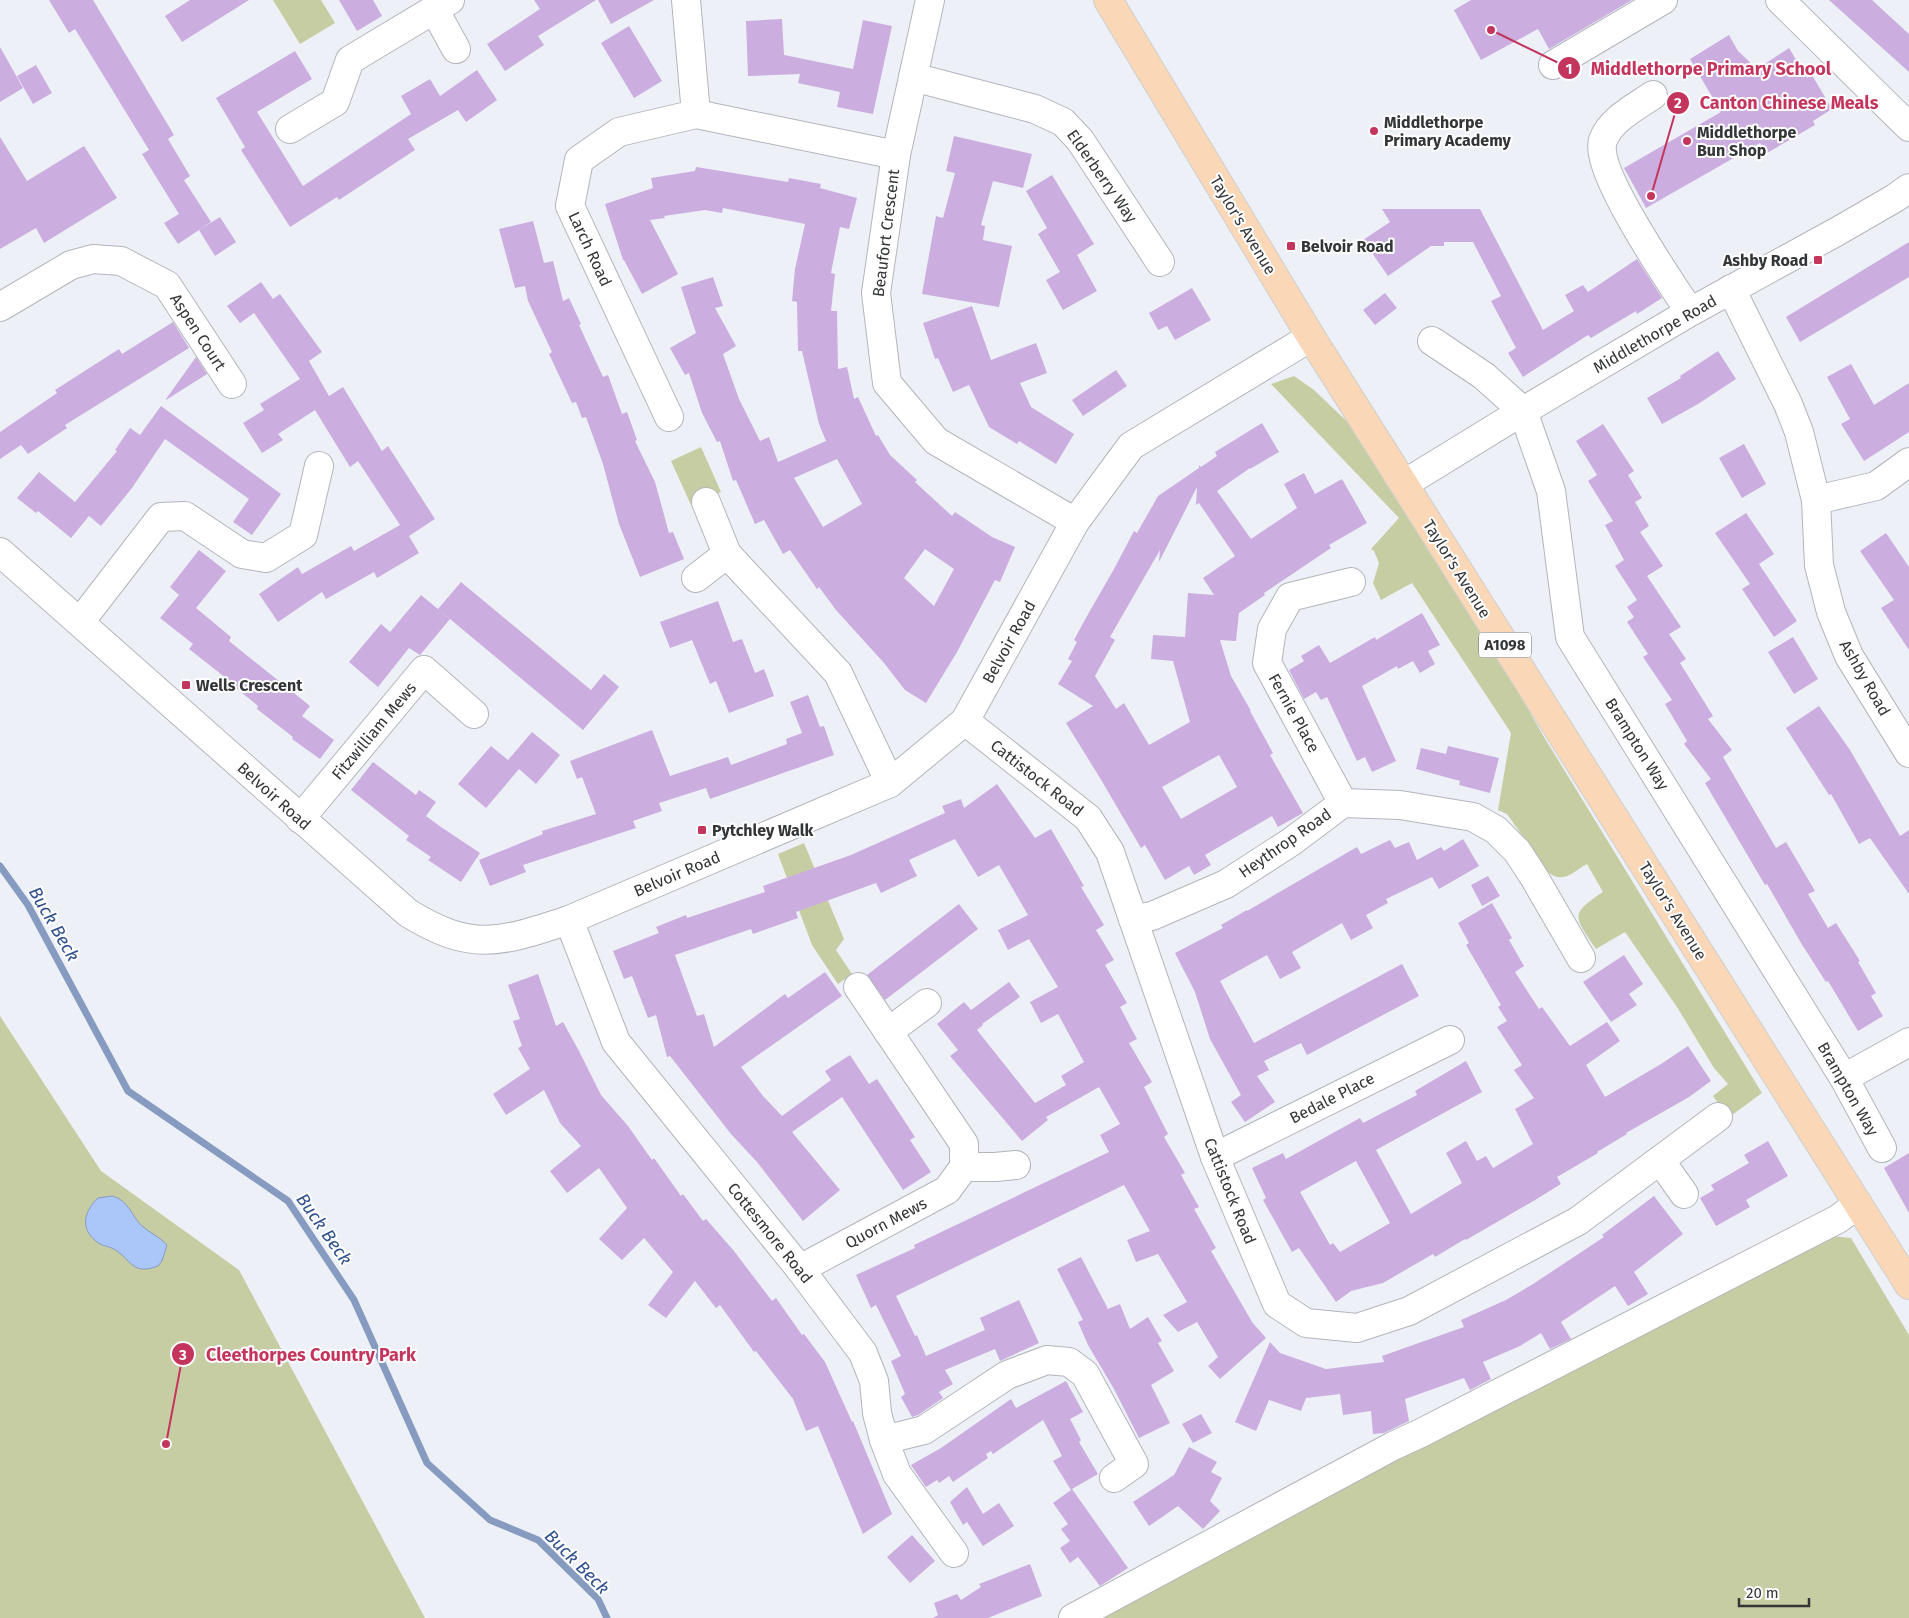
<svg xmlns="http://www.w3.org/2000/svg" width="1909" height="1618" viewBox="0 0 1909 1618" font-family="'Fira Sans',sans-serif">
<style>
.green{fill:#c7cda3}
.water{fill:#abc7fa;stroke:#879bc0}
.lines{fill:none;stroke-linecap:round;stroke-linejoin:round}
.stream{stroke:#879bc0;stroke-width:7}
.building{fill:#cbade0;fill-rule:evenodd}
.minor-casing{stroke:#b2b5bb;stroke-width:30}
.major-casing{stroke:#cecfcf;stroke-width:30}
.minor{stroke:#fff;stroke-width:28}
.major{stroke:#fad7b7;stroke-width:28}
.poi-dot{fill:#c4355d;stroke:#fefefe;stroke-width:2}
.labels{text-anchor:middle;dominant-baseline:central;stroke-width:4;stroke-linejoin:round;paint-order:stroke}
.shield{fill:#fefefe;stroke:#707173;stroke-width:1}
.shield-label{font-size:15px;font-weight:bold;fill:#333537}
.poi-label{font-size:16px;font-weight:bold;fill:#333537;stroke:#fefefe;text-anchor:start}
.street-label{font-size:16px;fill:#333537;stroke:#fefefe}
.water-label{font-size:18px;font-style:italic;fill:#30508d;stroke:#fefefe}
.leader{fill:none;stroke:#c4355d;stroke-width:2}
.callout-dot{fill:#c4355d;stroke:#fefefe;stroke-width:2}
.mark-label{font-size:15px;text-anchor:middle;font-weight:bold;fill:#fff}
.callout-label{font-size:18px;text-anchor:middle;font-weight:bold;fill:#c4355d;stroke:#fefefe;stroke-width:4;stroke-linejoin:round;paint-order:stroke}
</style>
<rect width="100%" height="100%" fill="#edf1f7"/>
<g class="green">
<polygon points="273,0 321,0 335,23 300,44"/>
<path d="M1294,376L1314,390L1357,431L1424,527L1544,737L1762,1093L1728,1118L1713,1096L1728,1084L1714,1068L1677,1007L1625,932L1596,949C1575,917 1568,915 1603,892L1587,864C1574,871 1564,884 1549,873L1507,814L1498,810L1511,733L1412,583L1381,600L1373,583L1379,563L1374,551L1371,549L1399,518L1271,384Z"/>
<polygon points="701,447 721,492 691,505 671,461"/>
<polygon points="804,843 844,939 836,950 852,974 838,984 812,945 778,854"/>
<polygon points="0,1016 101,1171 239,1270 425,1618 0,1618"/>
<polygon points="1821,1235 1851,1238 1909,1335 1909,1618 1094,1618"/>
</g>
<path class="water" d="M112,1196C129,1200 131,1216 142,1226C150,1233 160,1237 167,1245L162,1261L158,1266C132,1276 132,1260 114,1249C108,1246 101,1246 96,1241C79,1228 85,1210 98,1198Z"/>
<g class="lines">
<polyline class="stream" points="0,866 28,905 128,1091 288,1201 354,1300 427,1463 490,1520 538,1540 598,1599 607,1618"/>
</g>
<g class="building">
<polygon points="49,0 93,0 174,135 168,139 190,176 184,180 211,222 178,244 164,223 179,214 142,154 149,150 75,29 69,33"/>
<polygon points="190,0 249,0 182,42 165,16"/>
<polygon points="339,0 373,0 382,16 357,31"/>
<polygon points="534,0 596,0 538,36 544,45 505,71 487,44 540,9"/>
<polygon points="598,0 654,0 611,24"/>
<polygon points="1471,0 1632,0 1549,49 1538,29 1481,60 1454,10"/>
<polygon points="1829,0 1872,0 1909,34 1909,72"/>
<polygon points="782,19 784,55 853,69 863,20 892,26 873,114 837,107 840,92 798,83 800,74 748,76 746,21"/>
<polygon points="629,26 662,81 634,98 601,43"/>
<polygon points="1729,35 1738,51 1757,69 1789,48 1807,78 1812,75 1832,109 1813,121 1815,125 1767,153 1760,143 1646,208 1624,168 1721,112 1690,59"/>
<polygon points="0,47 23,88 0,102"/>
<polygon points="295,51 312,79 257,112 303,186 411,114 401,96 430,79 440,96 477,70 497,100 466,122 458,110 408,139 415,150 339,200 337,197 290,227 241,150 245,147 216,98"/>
<polygon points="36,65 52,93 33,104 17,76"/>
<polygon points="954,136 1032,154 1023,188 993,181 981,225 985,226 983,240 1012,246 999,307 922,294 936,216 943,218 955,173 946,171"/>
<polygon points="0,137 27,181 84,146 117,198 44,243 36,228 0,249"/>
<path d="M696,167L788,182L789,178L821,184L820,188L857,198L849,229L840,227L831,273L835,274L831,311H837L838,369L847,367L854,399L858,397L876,436L878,435L890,455L917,480L915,482L952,516L955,512L992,537L1015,547L1000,582L995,580L957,652L926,703L905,690L884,663L836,610L819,587L817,589L790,550L783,554L764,520L755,524L736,480L733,481L720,441L717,442L702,413L689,373L685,375L670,348L696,333L681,287L713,277L723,306L715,308L736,346L723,354L739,399L760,441L769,437L778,462L826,441L819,424L802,351H798L797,302L792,301L795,269L805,224L723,208L722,213L705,210L664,216L665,218L650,220L678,274L642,294L624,260H623L605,204L653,188L651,178L695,171ZM837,459L862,504L823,527L794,478ZM925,549L954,569L934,606L904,578Z"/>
<polygon points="1052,175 1094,244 1077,255 1097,291 1063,310 1046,280 1060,272 1038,234 1047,228 1026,191"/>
<polygon points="1382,209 1480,209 1543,330 1574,311 1565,295 1583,285 1588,292 1637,259 1662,298 1637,314 1636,311 1591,338 1588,335 1523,377 1508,353 1516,348 1491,301 1501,296 1473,242 1444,242 1444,246 1431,246 1388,276 1363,240 1390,222"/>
<polygon points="220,217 236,242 215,256 199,230"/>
<polygon points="533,221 544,263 553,261 563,301 569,298 581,324 579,325 603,377 608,375 622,414 627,412 637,440 635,441 655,482 669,533 673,532 684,559 640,577 619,524 603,464 586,417 582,418 576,402 572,403 549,354 552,352 528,301 525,286 515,288 499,229"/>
<polygon points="1909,242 1909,277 1800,342 1786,317"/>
<polygon points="261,282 273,299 280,294 322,352 309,361 329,396 343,387 382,451 388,446 435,519 409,536 419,553 377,578 374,572 326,599 322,592 278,622 259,594 298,567 302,574 351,546 354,551 400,525 358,461 350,467 315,410 278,434 283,440 262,453 243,423 264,410 260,404 300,379 254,313 240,323 227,306"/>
<polygon points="1192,288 1211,320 1175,340 1167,326 1158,330 1149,313"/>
<polygon points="1385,293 1397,308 1375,325 1363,310"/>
<polygon points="972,306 991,360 1036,343 1047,373 1020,383 1031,407 1074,434 1056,464 1019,441 1017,444 989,427 969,385 953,392 938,358 935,359 923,323"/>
<polygon points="173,322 189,348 65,425 67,428 28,454 21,445 0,459 0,432 57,393 55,390 119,349 122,354"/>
<polygon points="1718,351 1736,379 1698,404 1662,424 1647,398 1681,378 1680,376"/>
<polygon points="196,357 207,374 166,400 166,399"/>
<polygon points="1851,364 1874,405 1909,383 1909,432 1864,461 1841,424 1850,419 1827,377"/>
<polygon points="1116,370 1127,386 1083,416 1072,400"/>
<polygon points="161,406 281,494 252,535 233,522 249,499 165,439 132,488 101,526 89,516 71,538 38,511 36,513 17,498 39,472 75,502 117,451 115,450 130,428 140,435"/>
<path d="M1262,423L1279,452L1250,469V468L1217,491L1251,539L1297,508L1284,484L1304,473L1315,494L1342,479L1367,523L1329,545L1331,548L1264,593L1265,595L1239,613L1236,641L1220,640L1231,676L1251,711H1250L1273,753L1270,755L1303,813L1278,827L1272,816L1205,855L1211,865L1194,875L1189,866L1165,880L1145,845L1141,848L1100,778L1066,723L1093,706L1058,684L1072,661L1068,659L1077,642L1074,640L1087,616L1114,569L1134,531L1137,533L1158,496L1199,468V465L1201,467L1217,456L1215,452ZM1197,487L1196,505L1199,503L1235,556L1203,578L1214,595L1188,593L1185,637L1153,635L1151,659L1173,661L1190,722L1149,745L1124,703L1116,709L1095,676L1115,640L1110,637L1160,550L1159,562ZM1219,755L1237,787L1181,819L1162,787Z"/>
<polygon points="1603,424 1634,471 1628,475 1642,498 1635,502 1649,526 1640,532 1663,566 1647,576 1681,627 1669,634 1686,659 1680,663 1713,716 1708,719 1732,750 1723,757 1776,848 1786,842 1815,891 1808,894 1828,928 1836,923 1860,961 1858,962 1876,993 1871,996 1883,1016 1858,1031 1828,981 1826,982 1801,943 1767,884 1765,885 1705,783 1711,779 1684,744 1687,741 1665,704 1672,700 1643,657 1648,654 1627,622 1634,617 1627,607 1637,600 1615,566 1624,560 1605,525 1613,521 1588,481 1597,475 1576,441"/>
<polygon points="1744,444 1766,484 1742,498 1719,458"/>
<polygon points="1746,513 1774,554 1759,564 1797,621 1774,637 1742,589 1750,584 1715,533"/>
<polygon points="1886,533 1909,567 1909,650 1881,608 1894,600 1860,551"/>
<polygon points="199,550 226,571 196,608 231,637 229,641 310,706 302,716 334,740 320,759 292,739 293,737 257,709 258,706 230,683 231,682 189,649 193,644 160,618 179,595 170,587"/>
<polygon points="461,582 591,690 604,674 619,687 583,730 438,609"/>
<polygon points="421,595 450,619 420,655 409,648 378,687 349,662 381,624 390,632"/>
<polygon points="718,601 733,642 742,639 755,673 764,669 774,696 729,713 716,681 710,684 692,640 670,648 660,622"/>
<polygon points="1422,613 1440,645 1428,651 1435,664 1420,673 1413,661 1398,669 1397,666 1362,686 1396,761 1372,772 1365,757 1357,761 1327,697 1321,700 1316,692 1304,699 1289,670 1304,661 1301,656 1319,645 1330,663 1375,637 1376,640"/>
<polygon points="1793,637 1818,679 1794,694 1768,652"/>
<polygon points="808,695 820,727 824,726 834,755 710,799 706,788 659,803 662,811 633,821 636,828 523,865 526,872 490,886 479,860 543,834 542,831 596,814 582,777 577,779 570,761 652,730 670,776 728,757 731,765 787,744 786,739 802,733 790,702"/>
<polygon points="1819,706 1850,750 1900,836 1909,830 1909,894 1870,838 1859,844 1831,794 1829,795 1786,728"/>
<polygon points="532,732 560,755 536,784 519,769 486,808 458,784 491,746 508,760"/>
<polygon points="1448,746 1499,758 1490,793 1459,785 1460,781 1416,769 1421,748 1446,754"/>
<polygon points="373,762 416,795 419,790 436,802 426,816 441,827 480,853 461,882 428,860 431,857 406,840 409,836 351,790"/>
<polygon points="997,784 1035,838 1051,829 1084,886 1081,887 1104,925 1096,930 1114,960 1105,965 1127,1003 1120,1007 1137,1039 1129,1043 1152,1082 1144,1087 1168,1134 1164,1137 1185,1173 1181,1175 1199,1207 1194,1209 1216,1248 1211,1251 1252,1322 1266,1338 1220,1379 1208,1366 1218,1357 1197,1322 1178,1332 1163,1315 1187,1302 1158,1254 1136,1262 1127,1240 1150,1231 1124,1185 896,1296 915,1336 917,1335 926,1356 985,1330 980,1318 1019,1300 1039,1343 1000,1361 995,1349 945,1370 953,1384 939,1392 943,1398 918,1415 912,1417 901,1397 905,1394 891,1361 901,1356 876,1305 871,1308 856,1275 915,1248 914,1245 1109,1152 1100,1135 1120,1124 1099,1087 1046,1117 1048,1120 1022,1141 950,1056 958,1050 937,1024 964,1002 971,1010 1009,982 1020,997 982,1024 983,1025 977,1030 1035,1103 1066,1085 1061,1076 1084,1062 1058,1014 1041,1023 1030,1002 1058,987 1029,939 1008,950 998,930 1028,915 999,865 978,877 955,839 909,860 917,876 881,893 876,883 796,912 798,918 753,934 751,929 675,955 697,1016 704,1014 714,1047 785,994 788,998 825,972 842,996 741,1067 763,1096 782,1116 831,1080 825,1071 850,1055 869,1084 877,1079 915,1137 910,1140 931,1172 903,1190 842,1097 792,1132 840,1190 803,1221 757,1162 731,1134 670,1056 667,1057 656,1015 648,1018 632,976 624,979 613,951 659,933 656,927 686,915 687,918 765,892 763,886 851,855 945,813 942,806 961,799 964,808"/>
<polygon points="1463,839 1479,866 1439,889 1432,877 1386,899 1388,903 1366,915 1373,928 1351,940 1342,923 1292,952 1301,968 1280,979 1267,955 1220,981 1254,1043 1402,964 1419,996 1307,1055 1301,1043 1264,1061 1269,1070 1257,1076 1275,1102 1245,1122 1231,1102 1241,1095 1210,1039 1195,992 1175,953 1223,928 1221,925 1247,910 1247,911 1357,847 1361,854 1390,840 1395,848 1409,842 1417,860 1441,847 1444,851"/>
<polygon points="1488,876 1500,896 1482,906 1471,885"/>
<path d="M1492,903L1512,938L1509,940L1524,966L1515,972L1539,1009L1542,1007L1570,1046L1607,1022L1620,1041L1586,1065L1605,1097L1661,1064L1688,1046L1711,1081L1689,1097L1626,1133L1627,1134L1597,1152L1598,1153L1557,1177L1561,1184L1535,1200L1466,1240L1465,1239L1435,1257L1433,1254L1383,1283L1351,1291L1336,1302L1299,1248L1292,1252L1263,1200L1266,1198L1252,1168L1283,1153L1286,1159L1360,1118L1363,1123L1417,1095L1415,1091L1466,1061L1482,1092L1376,1150L1411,1214L1462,1183L1446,1153L1466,1141L1477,1161L1486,1156L1493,1168L1533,1144L1515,1109L1534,1098L1514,1070L1522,1065L1497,1027L1507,1021L1498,1007L1501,1005L1466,945L1469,943L1458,923ZM1356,1161L1390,1223L1340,1252L1333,1243L1330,1245L1300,1192Z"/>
<polygon points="959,904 978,929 885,1000 867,975"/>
<polygon points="1624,955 1643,984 1629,994 1637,1005 1611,1022 1583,982"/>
<polygon points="538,974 556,1026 563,1022 579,1051 601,1095 628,1126 652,1160 654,1158 681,1196 683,1194 703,1221 706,1219 734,1251 772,1301 776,1298 802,1335 804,1334 825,1362 852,1422 853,1421 892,1514 863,1534 818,1426 806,1431 793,1399 756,1351 754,1352 720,1305 716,1308 695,1281 666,1318 648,1305 673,1272 644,1238 622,1260 599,1239 627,1208 599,1168 567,1193 550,1171 581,1146 560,1123 544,1090 506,1115 493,1094 530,1069 518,1048 522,1046 513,1021 520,1019 508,985"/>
<polygon points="1768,1141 1788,1176 1746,1200 1750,1207 1716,1226 1700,1198 1714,1190 1711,1185 1749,1163 1744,1155"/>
<polygon points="1909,1153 1909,1213 1884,1168"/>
<polygon points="1654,1196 1683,1234 1634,1272 1648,1294 1628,1306 1615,1286 1561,1322 1571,1339 1550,1349 1541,1333 1520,1346 1483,1362 1491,1379 1470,1390 1464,1378 1405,1399 1409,1421 1384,1433 1373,1434 1371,1411 1343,1415 1340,1394 1306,1398 1301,1411 1269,1400 1256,1431 1235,1422 1270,1342 1280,1353 1326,1369 1384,1362 1382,1356 1464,1327 1461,1320 1506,1300 1533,1284 1604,1237 1602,1235"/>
<polygon points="1081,1257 1108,1309 1120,1304 1130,1329 1148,1317 1162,1341 1158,1343 1174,1371 1151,1385 1170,1423 1139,1438 1114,1389 1088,1345 1078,1322 1083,1320 1057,1269"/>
<polygon points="1066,1381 1083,1412 1070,1419 1081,1440 1079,1442 1098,1474 1072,1489 1128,1568 1100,1586 1078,1557 1070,1563 1060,1548 1070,1541 1061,1529 1068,1524 1053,1503 1071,1490 1053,1461 1062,1456 1043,1420 993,1454 991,1451 986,1454 988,1458 953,1482 949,1476 939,1483 937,1480 926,1487 911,1465 941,1448 1011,1399 1016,1408"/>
<polygon points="1201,1414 1212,1433 1193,1443 1182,1424"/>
<polygon points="1189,1447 1217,1462 1211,1472 1222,1478 1210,1501 1220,1511 1203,1529 1178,1506 1149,1526 1133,1502 1174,1475"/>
<polygon points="967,1487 983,1514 999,1503 1014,1526 983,1546 967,1522 963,1525 950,1502"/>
<polygon points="912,1535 935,1561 910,1583 887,1557"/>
<polygon points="1030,1564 1042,1596 988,1618 933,1618 938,1615 934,1603 957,1594 961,1600 981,1587 979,1584"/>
</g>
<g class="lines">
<g class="minor-casing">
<g id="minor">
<polyline points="686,0 696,114"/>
<polyline points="930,0 896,155 876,293 887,383 936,441 1075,522"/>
<polyline points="1780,0 1909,127"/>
<polyline points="434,9 456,49"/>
<polyline points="1553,65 1663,0"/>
<polyline points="913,77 1035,109 1063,122 1080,140 1160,262"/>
<path d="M1653,95C1636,107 1611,119 1603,140C1593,170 1671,283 1690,312"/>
<polyline points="290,129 335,102 350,60 450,0"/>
<polyline points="1731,289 1788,404 1799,432 1816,500 1819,565 1831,612 1849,656 1909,753"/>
<polyline points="0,307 71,265 93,259 121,261 167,285 232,384"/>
<polyline points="1432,341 1484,376 1523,411 1551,491 1570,637 1844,1078 1882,1148"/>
<polyline points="669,417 570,206 579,160 619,132 696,114 896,155"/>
<polyline points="1404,484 1523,411 1690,312 1838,231 1895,198 1909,188"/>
<polyline points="1816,500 1876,486 1909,462"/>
<polyline points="706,502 727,554 838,673 890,783"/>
<path d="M0,552L408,913C473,953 501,942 569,920L890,783L965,721L1075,522L1131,446L1311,337"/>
<polyline points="696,578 727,554"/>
<polyline points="80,622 161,517 185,516 242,554 266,558 303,535 319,466"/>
<polyline points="965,721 1088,818 1110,852 1215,1157 1277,1304 1306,1323 1357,1328 1409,1311 1578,1221 1718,1117"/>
<polyline points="1343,803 1267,663 1272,629 1290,597 1351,582"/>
<polyline points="300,819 424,670 474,714"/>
<polyline points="1133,919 1152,916 1226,884 1291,842 1343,803 1400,805 1473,817 1496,830 1517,851 1534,877 1581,958"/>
<polyline points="569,920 616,1042 800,1269 863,1353 874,1381 877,1413 884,1440 897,1474 954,1553"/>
<polyline points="888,1032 927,1003"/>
<polyline points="1844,1078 1909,1042"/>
<polyline points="1215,1157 1450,1040"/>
<polyline points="1660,1160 1684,1194"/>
<polyline points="964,1167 995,1167 1016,1165"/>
<polyline points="800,1269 947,1190 964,1167 964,1144 858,987"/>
<polyline points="884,1440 924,1430 1007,1375 1047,1360 1069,1362 1085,1374 1134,1464 1114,1478"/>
<polyline points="1073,1618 1393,1446 1421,1433 1838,1219 1858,1204"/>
</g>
</g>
<g class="major-casing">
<polyline id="major" points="1108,0 1311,337 1909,1285"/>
</g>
<use href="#minor" class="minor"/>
<use href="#major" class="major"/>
</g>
<g class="poi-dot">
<circle cx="1374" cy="131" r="5"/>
<circle cx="1687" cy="141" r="5"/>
<rect x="1286" y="241" width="10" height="10" rx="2.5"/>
<rect x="1813" y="255" width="10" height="10" rx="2.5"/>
<rect x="181" y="680" width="10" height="10" rx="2.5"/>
<rect x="697" y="825" width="10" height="10" rx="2.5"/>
</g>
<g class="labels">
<rect class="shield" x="1479" y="632.5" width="52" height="25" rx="4"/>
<g class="shield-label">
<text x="1505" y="645">A1098</text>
</g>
<g class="poi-label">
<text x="1384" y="122">Middlethorpe<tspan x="1384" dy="18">Primary Academy</tspan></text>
<text x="1697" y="132">Middlethorpe<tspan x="1697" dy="18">Bun Shop</tspan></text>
<text x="1301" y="246">Belvoir Road</text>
<text x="1808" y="260" text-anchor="end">Ashby Road</text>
<text x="196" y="685">Wells Crescent</text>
<text x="712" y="830">Pytchley Walk</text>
</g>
<g class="street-label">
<text transform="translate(1102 176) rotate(55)">Elderberry Way</text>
<text transform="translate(1243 225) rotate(59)">Taylor's Avenue</text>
<text transform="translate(886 233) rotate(-83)">Beaufort Crescent</text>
<text transform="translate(590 249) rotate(65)">Larch Road</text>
<text transform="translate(198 332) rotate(57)">Aspen Court</text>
<text transform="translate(1655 334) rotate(-30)">Middlethorpe Road</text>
<text transform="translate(1457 569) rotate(58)">Taylor's Avenue</text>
<text transform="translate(1009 642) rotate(-61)">Belvoir Road</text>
<text transform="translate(1865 678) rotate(60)">Ashby Road</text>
<text transform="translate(1294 713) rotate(61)">Fernie Place</text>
<text transform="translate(374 731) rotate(-50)">Fitzwilliam Mews</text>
<text transform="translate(1637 744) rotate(58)">Brampton Way</text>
<text transform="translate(1037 778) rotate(38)">Cattistock Road</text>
<text transform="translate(274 796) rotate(42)">Belvoir Road</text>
<text transform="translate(1285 843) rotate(-35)">Heythrop Road</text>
<text transform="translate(677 874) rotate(-23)">Belvoir Road</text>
<text transform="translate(1673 911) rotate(58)">Taylor's Avenue</text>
<text transform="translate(1848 1089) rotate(60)">Brampton Way</text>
<text transform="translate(1332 1098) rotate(-27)">Bedale Place</text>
<text transform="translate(1230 1191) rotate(68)">Cattistock Road</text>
<text transform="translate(886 1223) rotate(-28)">Quorn Mews</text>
<text transform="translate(770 1233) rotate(51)">Cottesmore Road</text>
</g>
<g class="water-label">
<text transform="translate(54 924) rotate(60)">Buck Beck</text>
<text transform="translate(324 1229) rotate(55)">Buck Beck</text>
<text transform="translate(577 1562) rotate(45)">Buck Beck</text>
</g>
</g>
<path class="leader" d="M1491 30L1569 68M1651 196L1678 103M166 1444L183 1354"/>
<g class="callout-dot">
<circle cx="1491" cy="30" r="5"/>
<circle cx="1651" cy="196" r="5"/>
<circle cx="166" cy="1444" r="5"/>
<circle cx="1569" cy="68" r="12"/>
<circle cx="1678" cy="103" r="12"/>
<circle cx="183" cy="1354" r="12"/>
</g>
<g class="mark-label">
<text x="1569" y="74">1</text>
<text x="1678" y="108">2</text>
<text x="183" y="1360">3</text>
</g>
<g class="callout-label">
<text x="1711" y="75">Middlethorpe Primary School</text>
<text x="1789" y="109">Canton Chinese Meals</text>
<text x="311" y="1361">Cleethorpes Country Park</text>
</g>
<path d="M1739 1598v8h70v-8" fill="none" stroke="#333537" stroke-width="2.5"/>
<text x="1746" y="1598" font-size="15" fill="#333537" stroke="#fefefe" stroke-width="4" paint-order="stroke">20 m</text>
</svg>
